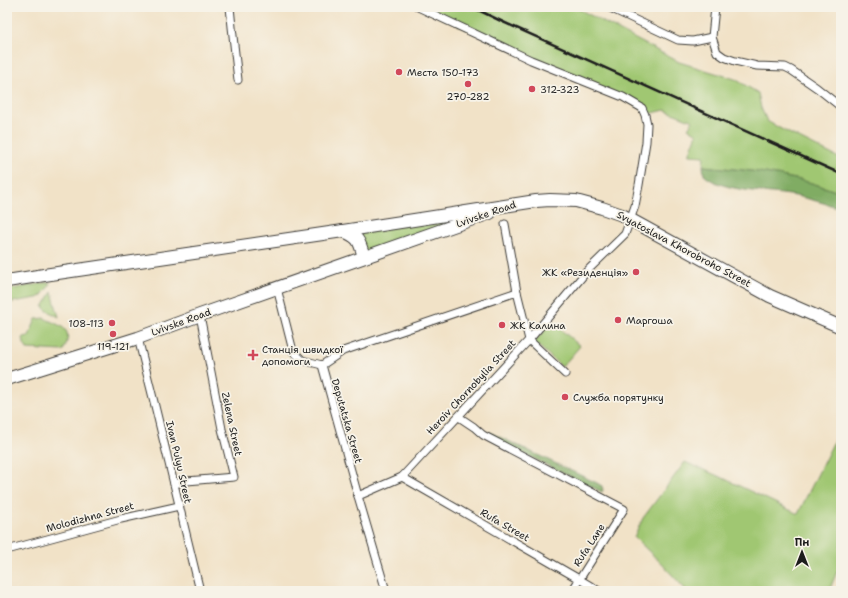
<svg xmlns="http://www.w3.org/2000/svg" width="848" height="598" viewBox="0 0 848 598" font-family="'Shantell Sans',sans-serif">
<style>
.green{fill:#a0c772;stroke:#5e7247}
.forest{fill:#80ac64;stroke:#4e6440}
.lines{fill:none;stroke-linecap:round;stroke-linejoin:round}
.minor-casing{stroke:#3c3a36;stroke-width:9}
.primary-casing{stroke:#3c3a36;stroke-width:14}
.minor{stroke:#fff;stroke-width:7}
.primary{stroke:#fff;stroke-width:12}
.rail{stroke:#1c1c1c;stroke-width:2.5}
.poi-dot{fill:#d1495b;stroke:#f7f3e8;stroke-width:1.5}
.labels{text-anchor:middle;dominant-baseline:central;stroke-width:3.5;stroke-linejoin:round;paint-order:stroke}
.poi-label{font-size:10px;fill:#1c1c1c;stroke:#f7f3e8;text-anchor:start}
.street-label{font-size:10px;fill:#1c1c1c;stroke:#f7f3e8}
</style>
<rect width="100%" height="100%" fill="#f7f3e8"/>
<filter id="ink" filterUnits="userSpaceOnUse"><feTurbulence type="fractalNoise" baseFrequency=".025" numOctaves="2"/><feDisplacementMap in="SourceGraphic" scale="8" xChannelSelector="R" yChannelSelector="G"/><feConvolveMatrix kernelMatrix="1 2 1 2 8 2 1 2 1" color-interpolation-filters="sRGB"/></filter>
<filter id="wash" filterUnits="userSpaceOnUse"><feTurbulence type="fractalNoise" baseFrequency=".012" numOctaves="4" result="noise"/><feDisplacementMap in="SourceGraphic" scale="16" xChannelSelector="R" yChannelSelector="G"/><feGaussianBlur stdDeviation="0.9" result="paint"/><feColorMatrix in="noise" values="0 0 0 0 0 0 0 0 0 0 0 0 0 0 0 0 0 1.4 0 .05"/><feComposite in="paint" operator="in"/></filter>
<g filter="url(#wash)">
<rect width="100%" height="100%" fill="#f1e2c7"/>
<g class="green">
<path d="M418,7H575L679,62L735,79L758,93L761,108L767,121L783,130L841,159V193C824,187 808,181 790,178C762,171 732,169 703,166L704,156L689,155L697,134L688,128L693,121L665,110L645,115L642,108Z"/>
<polygon points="520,202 364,257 351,234"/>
<polygon points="49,282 50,283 50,285 41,296 37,298 7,303 7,290"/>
<polygon points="52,292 59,317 46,310 43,307"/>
<path d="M44,318C62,327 75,328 63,351L27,349L24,344L23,337L29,336L36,319Z"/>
<polygon points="552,322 580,346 562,367 534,342"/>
<polygon points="841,427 841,562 829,591 797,591 795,590 794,591 687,591 662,564 634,537 643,518 685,462 723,478 798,514"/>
</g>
<g class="forest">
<path d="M703,166C732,169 762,171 790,178C808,181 824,187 841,193V208C826,204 811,199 796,196C770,191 724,193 704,175Z"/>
<polygon points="489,432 597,483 602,486 603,490 602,492 514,449 489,435 488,433"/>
</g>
</g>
<g filter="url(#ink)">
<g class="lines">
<g class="minor-casing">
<g id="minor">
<polyline points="230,7 232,27 238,80"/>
<polyline points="608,7 678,40 693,41 712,37"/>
<polyline points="715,7 712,37 717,52 724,57 735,61 757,66 785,67 791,70 817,88 841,107"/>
<polyline points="505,224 517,292 529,340 565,374"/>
<polyline points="277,288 293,351 302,360 322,365"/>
<polyline points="138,338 155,406 200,591"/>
<polyline points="459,417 474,427 483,435 624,509 572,591"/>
<polyline points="402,477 579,579 599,591"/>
<polyline points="174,484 187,481 234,477 222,429 200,315"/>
<polyline points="358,496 402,477 529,340 587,271 625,234 635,206 639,185 646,142 647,124 645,115 642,108 623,97 531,60 418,7"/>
<polyline points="7,550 121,519 179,506"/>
<polyline points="386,591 358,496 322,365 343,351 517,292"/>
</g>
</g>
<g class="primary-casing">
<g id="primary">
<path d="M343,231C360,238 359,241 364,257"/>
<polyline points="7,281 44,275 343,231 536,201 550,200 576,201 602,208 622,215 770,296 841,327"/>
<polyline points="7,379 138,338 200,315 490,213"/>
</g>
</g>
<use href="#minor" class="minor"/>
<use href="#primary" class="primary"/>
<polyline class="rail" points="472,7 503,22 841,174"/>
</g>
</g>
<g class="poi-dot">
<circle cx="399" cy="72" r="4"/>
<circle cx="468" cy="84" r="4"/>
<circle cx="532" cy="89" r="4"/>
<circle cx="636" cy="272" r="4"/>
<circle cx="618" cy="320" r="4"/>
<circle cx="112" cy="323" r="4"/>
<circle cx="502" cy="325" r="4"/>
<circle cx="113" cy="334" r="4"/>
<path d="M251 349h4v4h4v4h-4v4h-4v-4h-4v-4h4z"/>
<circle cx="565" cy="397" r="4"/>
</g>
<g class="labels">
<g class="poi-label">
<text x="407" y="72">Места 150-173</text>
<text x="540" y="89">312-323</text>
<text x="468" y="96" text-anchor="middle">270-282</text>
<text x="628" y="272" text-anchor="end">ЖК «Резиденція»</text>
<text x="626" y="320">Маргоша</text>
<text x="104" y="323" text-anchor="end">108-113</text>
<text x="510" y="325">ЖК Калина</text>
<text x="113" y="346" text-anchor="middle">119-121</text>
<text x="262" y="349">Станція швидкої<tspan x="262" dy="12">допомоги</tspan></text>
<text x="573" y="397">Служба порятунку</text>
</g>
<g class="street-label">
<text transform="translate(486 214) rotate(-19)">Lvivske Road</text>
<text transform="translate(684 249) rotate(28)">Svyatoslava Khorobroho Street</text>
<text transform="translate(181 322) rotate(-20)">Lvivske Road</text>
<text transform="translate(471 387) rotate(-47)">Heroiv Chornobylia Street</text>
<text transform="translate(347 421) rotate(74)">Deputatska Street</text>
<text transform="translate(232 424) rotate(78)">Zelena Street</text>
<text transform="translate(179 462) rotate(77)">Ivan Pulyu Street</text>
<text transform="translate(90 517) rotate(-15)">Molodizhna Street</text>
<text transform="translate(505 525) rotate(30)">Rufa Street</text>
<text transform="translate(589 545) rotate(-57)">Rufa Lane</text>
</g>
</g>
<rect width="848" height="598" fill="none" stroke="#f7f3e8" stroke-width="24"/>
<g transform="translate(802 552)" stroke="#f7f3e8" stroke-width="3" paint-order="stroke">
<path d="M0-3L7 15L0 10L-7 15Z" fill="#1c1c1c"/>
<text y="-6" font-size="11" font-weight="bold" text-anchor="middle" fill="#1c1c1c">Пн</text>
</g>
</svg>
